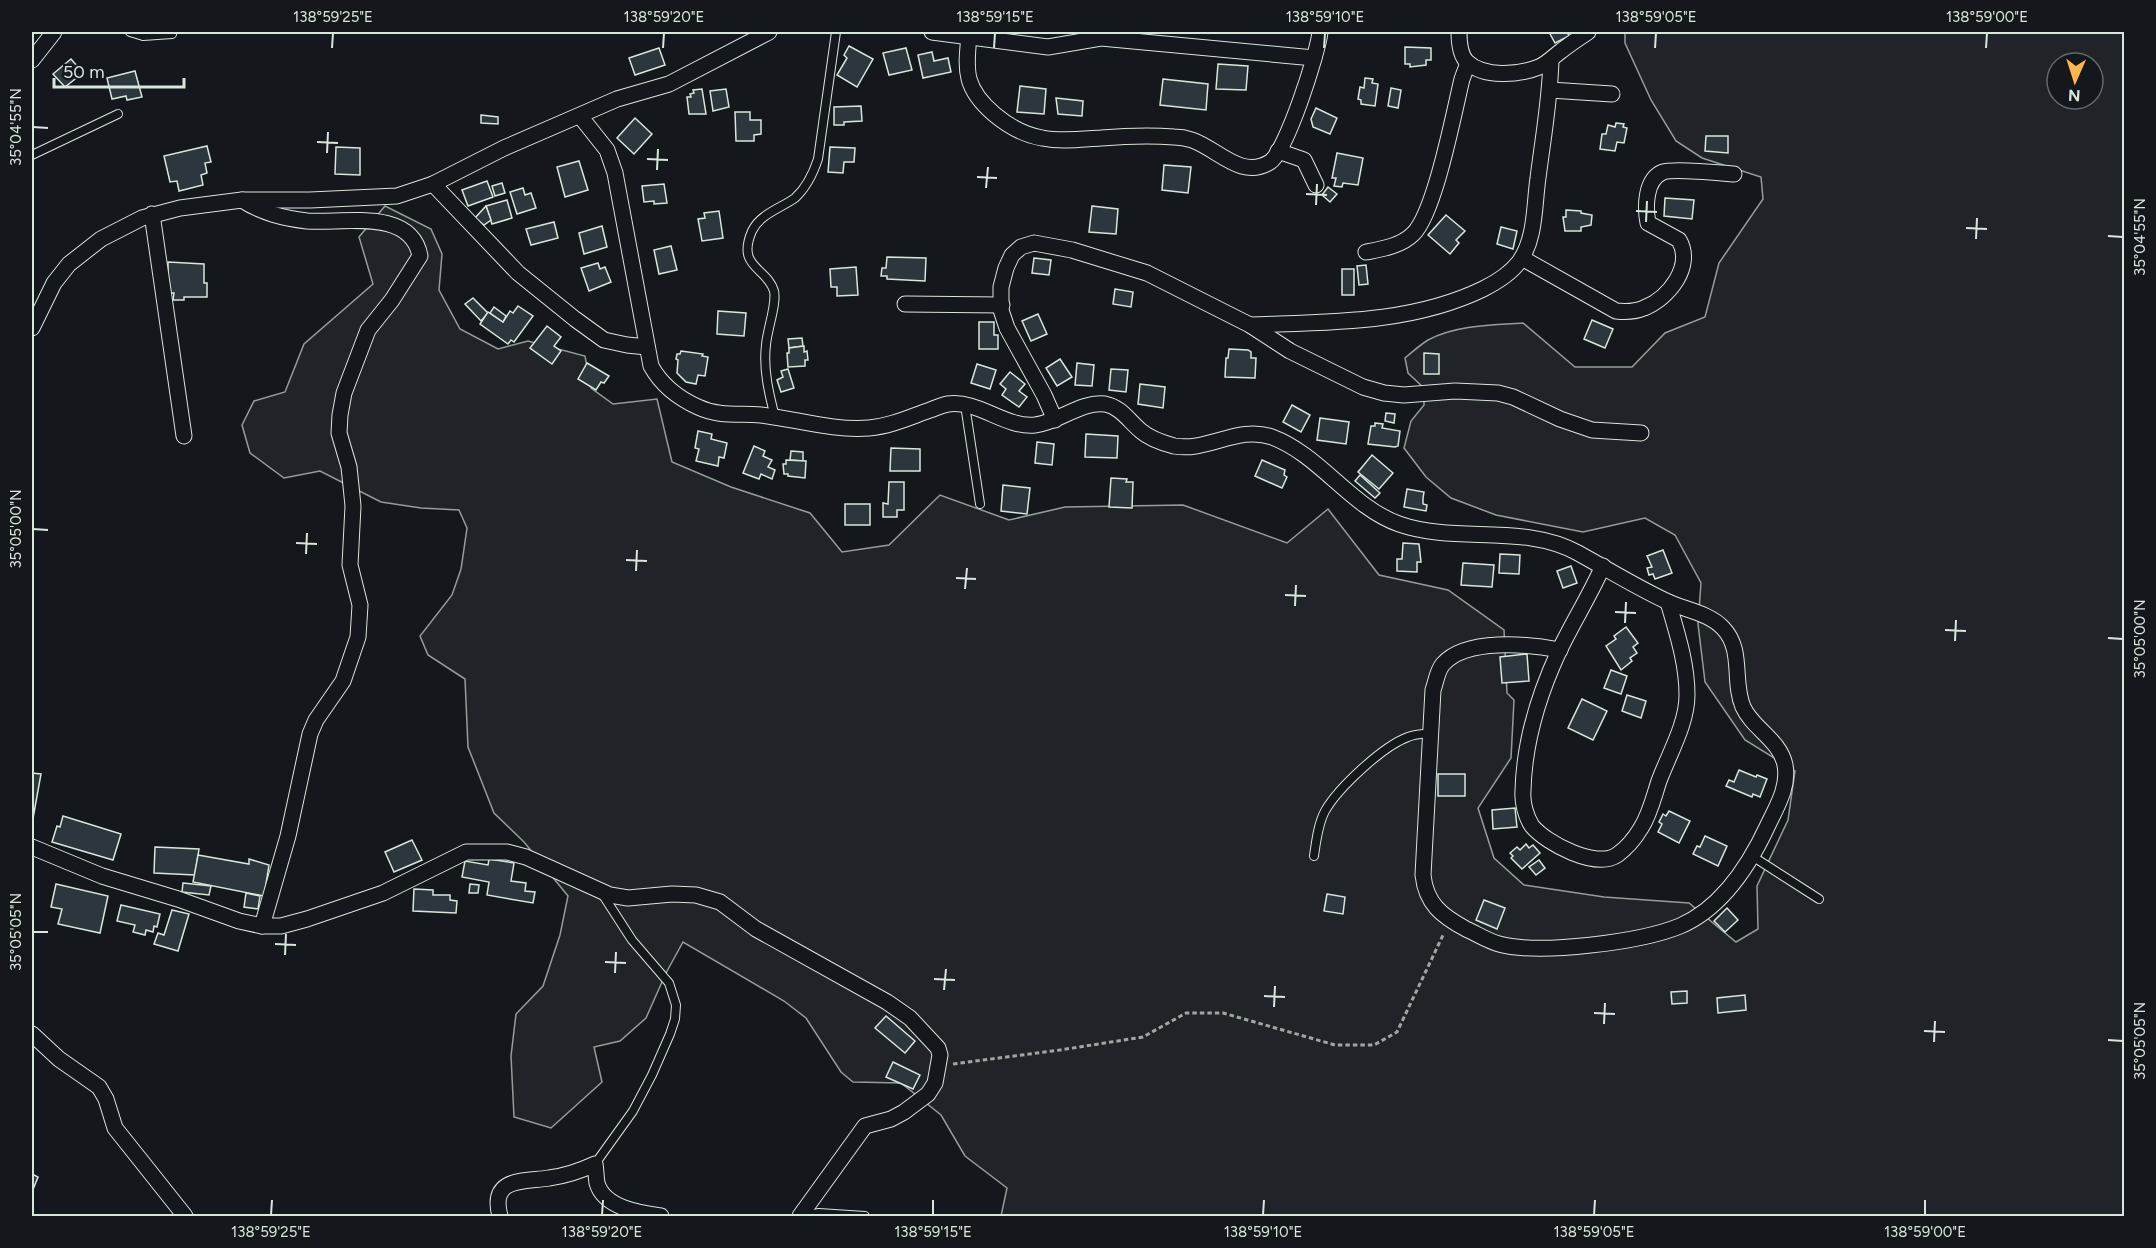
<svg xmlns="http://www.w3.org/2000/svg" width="2156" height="1248" viewBox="0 0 2156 1248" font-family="Figtree,sans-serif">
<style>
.green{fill:#202428;stroke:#939e99;stroke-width:1.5;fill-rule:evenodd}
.building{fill:#2c363c;stroke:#d8e6dc;stroke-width:1.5}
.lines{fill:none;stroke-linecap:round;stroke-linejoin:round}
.lane-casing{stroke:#d8e6dc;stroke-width:10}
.street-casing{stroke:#d8e6dc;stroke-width:17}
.path{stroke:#9da8a2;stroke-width:3;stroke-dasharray:4.5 3;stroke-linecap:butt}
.lane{stroke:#14181c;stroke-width:8}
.street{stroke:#14181c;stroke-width:15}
.ticks{fill:none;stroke:#d8e6dc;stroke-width:2}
.neatline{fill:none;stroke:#d8e6dc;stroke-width:2}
.ticks-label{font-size:15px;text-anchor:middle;fill:#d8e6dc}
</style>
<rect width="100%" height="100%" fill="#14181c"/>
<path class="green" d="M1625,32H2124V1216H1001L1007,1188L965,1156L941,1115L901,1083L853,1082L841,1072L806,1018L784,1001L683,942L666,973L646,1018L620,1041L594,1047L602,1082L551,1128L514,1117L511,1056L516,1014L543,986L560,935L568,896L524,842L494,813L468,747L465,679L428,655L420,636L452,595L461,569L467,528L459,510L421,508L381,502L320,471L284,478L250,453L242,425L254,401L285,392L304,344L373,284L359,237L385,206L431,229L442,254L439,290L460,329L498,349L528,341L585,356L591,388L613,404L657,399L672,462L731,487L810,513L842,552L889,545L940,495L1009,520L1065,507L1183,505L1287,543L1328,509L1379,575L1448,590L1504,630L1507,693L1514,700L1511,758L1478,808L1494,858L1524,885L1604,897L1689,903L1736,942L1758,929L1757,886L1788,820L1795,771L1745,740L1705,682L1698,624L1701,583L1675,535L1645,518L1583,532L1496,515L1451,498L1426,477L1404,448L1411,421L1424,405V388L1408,373L1405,358C1412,352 1420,345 1428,340C1456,325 1492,325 1523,323L1575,367H1632L1665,333L1705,317L1719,263L1763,199L1761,177L1702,158L1676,141L1651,100L1625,43ZM2057,63H2093V99H2057Z"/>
<g class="building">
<polygon points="1549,32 1567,32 1569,36 1555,43"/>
<polygon points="849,46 873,59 857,87 837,75 847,58 844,55"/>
<polygon points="1405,47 1431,48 1431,60 1426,60 1426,65 1410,67 1410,64 1405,64"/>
<polygon points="659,48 665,65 635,75 629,58"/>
<polygon points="906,48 912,70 889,75 883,53"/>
<polygon points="932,52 934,61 948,58 951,72 923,78 918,55"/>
<polygon points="71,59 77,66 73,69 79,76 65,87 53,74"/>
<polygon points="1218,64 1248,66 1246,90 1216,89"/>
<polygon points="135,71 142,97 127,100 126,96 112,99 107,78"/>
<polygon points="1365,78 1373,79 1372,83 1378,84 1375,106 1361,104 1361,100 1358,99 1360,87 1364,88"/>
<polygon points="1163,79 1208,84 1206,110 1160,105"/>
<polygon points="1020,86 1046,89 1044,114 1017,112"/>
<polygon points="1391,88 1401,90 1398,108 1388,106"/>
<polygon points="702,89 706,114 689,114 687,97 691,97 690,94 694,93 693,90"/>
<polygon points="726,89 729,107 713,111 710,91"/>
<polygon points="1056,98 1083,101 1082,116 1058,114"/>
<polygon points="861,106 862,121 844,122 844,125 834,125 834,107"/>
<polygon points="1316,108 1337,118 1330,134 1313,127 1311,119"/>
<polygon points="735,112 750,112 750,120 761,120 761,134 754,135 754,141 736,141"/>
<polygon points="481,115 498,117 498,124 481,123"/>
<polygon points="635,118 652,134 634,154 617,138"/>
<polygon points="1616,123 1624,124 1623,127 1627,128 1624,143 1617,142 1615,151 1600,149 1602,134 1606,134 1608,125 1615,127"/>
<polygon points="1706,136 1728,136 1728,153 1705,151"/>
<polygon points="207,146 211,162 205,163 207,173 201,175 203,185 179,191 177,181 170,182 164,156"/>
<polygon points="336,147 360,148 360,175 335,174"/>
<polygon points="830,147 855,148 854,162 844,162 843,173 828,172"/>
<polygon points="1337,153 1363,158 1358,185 1343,183 1342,187 1334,186 1336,178 1332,178"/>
<polygon points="579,161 588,190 565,197 557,167"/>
<polygon points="1164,165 1191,167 1188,193 1162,190"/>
<polygon points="487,181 493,197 468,206 462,190"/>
<polygon points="502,183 505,193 495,196 492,186"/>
<polygon points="664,184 667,203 654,204 654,201 644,202 642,186"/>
<polygon points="1328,187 1337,194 1330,202 1322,195"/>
<polygon points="523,188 525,195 531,193 536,208 517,214 510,192"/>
<polygon points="1665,198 1694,200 1692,219 1664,216"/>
<polygon points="507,200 512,218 492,224 486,206"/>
<polygon points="486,206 491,220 484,225 475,218"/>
<polygon points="1092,206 1118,209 1116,234 1089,232"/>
<polygon points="1566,210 1581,211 1581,213 1592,215 1591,225 1581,227 1581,231 1565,231 1563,217 1566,217"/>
<polygon points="719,211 723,238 702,241 698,219 705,218 704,213"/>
<polygon points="1446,215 1465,231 1456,240 1459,243 1450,254 1428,235"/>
<polygon points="554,222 558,238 531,245 526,229"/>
<polygon points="602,226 607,247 584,254 579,233"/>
<polygon points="1501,227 1517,231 1513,249 1497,244"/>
<polygon points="671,246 677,270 659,274 654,250"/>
<polygon points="887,257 926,258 925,281 887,279 887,276 881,276 882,268 886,268"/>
<polygon points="1034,258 1051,260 1049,275 1032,273"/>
<polygon points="168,262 204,264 204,283 207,283 207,297 184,297 184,300 173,300 174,293 168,293"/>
<polygon points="598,263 600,269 605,267 611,282 589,291 581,268"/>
<polygon points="1366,265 1368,284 1359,285 1357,266"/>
<polygon points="856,267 858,295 837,296 837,287 831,287 830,269"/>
<rect x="1342" y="269" width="12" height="26"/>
<polygon points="1115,289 1133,292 1131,307 1113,304"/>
<polygon points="473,298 488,313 481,321 465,304"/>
<polygon points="518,306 533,316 514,342 511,340 508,344 480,324 488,312 503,322 510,311 513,313"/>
<polygon points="494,307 506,316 503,322 490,313"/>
<polygon points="718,311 746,313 744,336 717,334"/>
<polygon points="1038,314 1047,334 1031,341 1022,321"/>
<polygon points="1592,320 1613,329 1605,348 1584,339"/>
<polygon points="979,322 994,322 994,335 998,335 998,349 979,349"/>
<polygon points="547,326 561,337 554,346 561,351 552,364 530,348"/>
<polygon points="802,338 803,346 789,348 788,339"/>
<polygon points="804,346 804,352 807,351 808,360 805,360 805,366 788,367 787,353 789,353 789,348"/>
<polygon points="1229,349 1248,350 1251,352 1251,358 1256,358 1255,378 1225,377 1226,358 1228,358"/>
<polygon points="681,351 703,354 702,356 708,357 705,376 698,375 696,384 686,382 677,373 678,360 676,359 677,354 680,354"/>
<polygon points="1424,353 1439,354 1439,374 1424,374"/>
<polygon points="1060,359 1072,377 1057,386 1046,368"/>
<polygon points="587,363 609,376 604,383 601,382 596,390 578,379"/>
<polygon points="1077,363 1094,365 1092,386 1075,385"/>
<polygon points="977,364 996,370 990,389 971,383"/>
<polygon points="788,369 794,388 781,392 777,380 783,377 781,371"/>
<polygon points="1111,369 1128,370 1126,392 1109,390"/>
<polygon points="1010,372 1025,384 1019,391 1027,397 1019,407 1002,395 1006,389 1000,384"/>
<polygon points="1140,384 1165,387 1163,408 1138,404"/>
<polygon points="1292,405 1310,415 1301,432 1283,422"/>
<polygon points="1386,413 1395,414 1394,423 1385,421"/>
<polygon points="1320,418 1349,422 1346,444 1317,440"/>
<polygon points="1375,423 1383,424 1382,428 1400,431 1398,446 1395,447 1368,444 1371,426 1375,426"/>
<polygon points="698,431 712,434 711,439 727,443 724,458 719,457 718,466 696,461 699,449 695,448"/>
<polygon points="1086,434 1118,436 1117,458 1085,457"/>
<polygon points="1037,442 1054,444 1052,465 1035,463"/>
<polygon points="754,446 765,451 763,456 772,460 768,467 775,470 772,479 761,474 759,479 743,473"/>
<polygon points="891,448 920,449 920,471 890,471"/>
<polygon points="791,451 803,452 803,461 790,460"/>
<polygon points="1372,455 1393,473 1379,489 1358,472"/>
<polygon points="786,460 806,461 805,478 788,476 788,474 784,474 783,464 786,464"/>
<polygon points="1262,460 1285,470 1284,475 1287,477 1282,488 1255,476"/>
<polygon points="1360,475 1380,493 1375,498 1355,481"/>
<polygon points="1111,478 1127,479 1126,482 1133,482 1132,508 1109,507"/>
<polygon points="889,482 904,482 904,510 897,510 897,517 883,517 883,503 888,504"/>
<polygon points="1003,485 1030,488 1027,514 1001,511"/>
<polygon points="1407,489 1424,492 1423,498 1423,504 1427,505 1426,511 1404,507"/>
<rect x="845" y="504" width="25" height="21"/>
<polygon points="1403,543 1419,544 1421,562 1417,562 1417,572 1397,571 1397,559 1402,559"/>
<polygon points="1663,550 1672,573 1655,579 1653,574 1649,575 1647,568 1652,567 1647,556"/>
<polygon points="1500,554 1520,555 1519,574 1499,573"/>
<polygon points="1463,563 1494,565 1492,587 1461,585"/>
<polygon points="1571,566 1577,583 1563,588 1557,571"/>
<polygon points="1626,627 1638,643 1633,647 1637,653 1630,658 1632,661 1621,670 1606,646 1616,639 1614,636"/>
<polygon points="1527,654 1529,681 1502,683 1500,657"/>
<polygon points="1611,670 1627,676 1621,694 1604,688"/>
<polygon points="1627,695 1646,701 1641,718 1622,711"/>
<polygon points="1582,699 1607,711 1593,740 1568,728"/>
<polygon points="1739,770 1756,777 1757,775 1767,779 1760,797 1753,794 1752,797 1726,786 1729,780 1734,782"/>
<polygon points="32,773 41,774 32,824"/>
<rect x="1438" y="774" width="27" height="22"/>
<polygon points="1515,808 1517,827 1493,829 1492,810"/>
<polygon points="1669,811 1690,821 1679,843 1658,832 1662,824 1659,822 1663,814 1666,816"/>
<polygon points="63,816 121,834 113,860 52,842 57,826 60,827"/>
<polygon points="1705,836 1727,846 1718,866 1693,854 1697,846 1700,847"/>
<polygon points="412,840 422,860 394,872 385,852"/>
<polygon points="1526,844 1529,848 1533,845 1540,853 1522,869 1511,858 1513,856 1510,853 1517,847 1520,850"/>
<polygon points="155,847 199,849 195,875 154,873"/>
<polygon points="198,855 249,864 249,859 269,865 264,896 193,882"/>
<polygon points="489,859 514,863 511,881 526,883 525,891 535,892 533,903 487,895 489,882 462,877 465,861 488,865"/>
<polygon points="1539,860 1545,868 1536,875 1529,867"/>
<polygon points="183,883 211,886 209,895 182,892"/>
<polygon points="56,884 108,896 100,933 58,924 62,909 51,907"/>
<polygon points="470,884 479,885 478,893 469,893"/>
<polygon points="414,889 433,890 433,895 450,895 450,900 457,901 456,913 413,911"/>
<polygon points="246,893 260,896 258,909 244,907"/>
<polygon points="1327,894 1345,897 1343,914 1324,911"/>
<polygon points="1484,900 1505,908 1497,929 1476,920"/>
<polygon points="121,905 160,914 157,927 154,926 153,932 146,930 145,935 133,932 135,925 117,921"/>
<polygon points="1727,908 1738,920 1725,932 1714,921"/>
<polygon points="172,910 189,914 178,951 154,944 158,933 164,935"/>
<polygon points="1687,991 1687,1003 1672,1004 1671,992"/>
<polygon points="1745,995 1746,1010 1718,1013 1717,998"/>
<polygon points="886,1016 915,1041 905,1053 875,1028"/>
<polygon points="893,1062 920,1075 913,1089 886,1077"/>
<polygon points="32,1174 38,1177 32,1192"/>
</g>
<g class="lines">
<g class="lane-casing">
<g id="lane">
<polyline points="130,32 143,36 172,34"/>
<polyline points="32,155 118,114"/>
<polyline points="965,405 980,504"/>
<path d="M775,417C769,394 763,369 766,345C767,330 777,304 774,291C767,267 736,268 752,231C760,214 781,208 795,198C807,187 813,174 818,159L836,32"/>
<path d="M1314,856C1316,842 1318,824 1325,811C1338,788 1383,746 1408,737C1415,734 1423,734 1431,733"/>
<polyline points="1752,856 1819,899"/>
<polyline points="595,1164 633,1111 652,1075 670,1034 675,1019 676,1005 669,983 632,940 601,892"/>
<polyline points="803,1216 819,1213 865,1216"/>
</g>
</g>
<g class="street-casing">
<g id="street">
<polyline points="932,32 1048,47 1101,38 1314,58"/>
<path d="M1459,32C1459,41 1460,55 1467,62C1484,78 1519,75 1539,67C1548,63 1554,56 1561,51C1570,44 1579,38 1588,32"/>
<path d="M969,37C965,72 965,89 994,114C1007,125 1025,135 1042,138C1062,142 1082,139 1101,138C1125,136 1150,135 1174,137C1180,137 1186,138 1192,140C1218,149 1241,180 1270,162C1286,152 1318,53 1320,32"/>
<polyline points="32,60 54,32"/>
<polyline points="1550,90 1612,94"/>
<path d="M580,116L607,150L615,173L651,366C662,386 678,398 698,407C719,417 739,413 761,415C796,419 833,431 869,428C891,426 910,417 930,410C936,408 942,405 948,404C979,400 1005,428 1035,425C1059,422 1081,401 1105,404C1121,407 1129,421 1141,431C1149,438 1163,443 1174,446C1208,452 1238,425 1272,437C1320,455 1351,507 1399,524C1456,544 1524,523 1578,553C1607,569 1636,587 1666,601C1685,610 1709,613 1723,628C1744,650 1732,681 1743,707C1753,729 1780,740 1785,765C1789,787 1777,806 1768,825C1749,866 1722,908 1680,926C1641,942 1540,955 1499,944C1488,941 1477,934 1466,929C1442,916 1426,904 1423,875L1433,690C1436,682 1437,671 1443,664C1466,638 1528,644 1560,650"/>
<polyline points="1278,151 1304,160 1316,185"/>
<polyline points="433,184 518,273 575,319 604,340 627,345 647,347"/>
<path d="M242,200C262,213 283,218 307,221C341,224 411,207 420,256L392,300L368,330L344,393L340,415L339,433L349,467L351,486L353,506L350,565L360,605L358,637L343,681L316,720L310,734L288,836L262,926"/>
<polyline points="152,214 184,436"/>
<path d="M1366,252C1382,249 1401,246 1413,234C1435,213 1454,112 1462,79L1468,63"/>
<path d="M1522,258L1616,311C1626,312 1635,312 1644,308C1669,298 1694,266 1679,240L1648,223C1645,207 1645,179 1663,172C1674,168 1720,173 1734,174"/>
<polyline points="905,304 1002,305"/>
<path d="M1250,325C1328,322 1411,324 1483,289C1497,282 1510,274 1519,262C1536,239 1534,205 1538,178C1543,138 1550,100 1551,60"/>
<polyline points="32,328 54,283 69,264 101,239 142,218 180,208 242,200 310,200 397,196 433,184 504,148 617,99 669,84 769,32"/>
<polyline points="1055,420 1044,395 1007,328 1001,310 1001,287 1006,268 1012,255 1021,247 1034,243 1072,250 1147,273 1250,325 1290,351 1363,387 1384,393 1404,395 1455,391 1498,393 1513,397 1560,419 1592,430 1641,433"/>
<path d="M1603,566C1590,595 1573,622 1559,651C1539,694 1524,744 1523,791C1522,802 1526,817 1532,826C1547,844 1596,869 1617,855C1627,848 1635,838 1641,828C1650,814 1654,796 1659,781C1669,754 1687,724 1687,695C1687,663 1677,633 1668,602"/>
<polyline points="32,847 102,876 178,899 239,921 262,926 281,926 307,919 383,893 466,852 507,852 526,857 610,895 628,898 672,894 696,895 720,902 756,929 887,1002 910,1018 938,1048 940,1055 935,1083 928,1094 904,1112 891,1119 865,1126 800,1216"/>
<polyline points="32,1034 59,1059 99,1087 106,1099 115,1128 185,1216"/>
<path d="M500,1216C489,1176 526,1182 549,1178C565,1176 580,1171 595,1164C596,1170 596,1177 597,1183C604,1208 640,1213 661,1216"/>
</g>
</g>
<polyline class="path" points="953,1064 1060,1050 1143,1037 1186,1013 1223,1013 1335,1045 1374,1045 1397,1032 1444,933"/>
<use href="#lane" class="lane"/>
<use href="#street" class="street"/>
</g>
<path class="ticks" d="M332,48L333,33M663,48L664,33M994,48L995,33M1324,48L1325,33M1655,48L1656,33M1986,48L1987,33M33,127L48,128M317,142L338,143M327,153L328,132M647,159L668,160M657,170L658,149M977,177L997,178M986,188L988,167M1306,194L1327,195M1316,205L1317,184M1636,211L1657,212M1646,222L1647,201M1966,228L1987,229M2108,236L2123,237M1976,239L1977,218M33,529L48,530M296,543L317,544M306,554L307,533M626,560L647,561M636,571L637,550M956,578L976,579M965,589L967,568M1285,595L1306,596M1295,606L1296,585M1615,612L1636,613M1625,623L1626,602M1945,630L1966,631M2108,638L2123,639M1955,641L1956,620M33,932H48M275,944L296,945M285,955L286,934M605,962L626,963M615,973L616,952M934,979L955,980M944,990L946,969M1264,996L1285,997M1274,1007L1275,986M1594,1013L1615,1014M1604,1024L1605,1003M1924,1031L1945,1032M2108,1040L2123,1041M1934,1042L1935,1021M271,1215L272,1200M602,1215L603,1200M933,1215V1200M1263,1215L1264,1200M1594,1215L1595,1200M1925,1215V1200"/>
<rect width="2156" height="1248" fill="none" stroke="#14181c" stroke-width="66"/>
<g transform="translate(2075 81) rotate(183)"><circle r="28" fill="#14181c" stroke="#626a69" stroke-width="1.5"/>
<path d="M0-4.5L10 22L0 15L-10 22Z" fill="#ffb74d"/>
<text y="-9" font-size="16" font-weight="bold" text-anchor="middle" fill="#d8e6dc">N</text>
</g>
<path d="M54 78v9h130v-9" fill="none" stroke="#d8e6dc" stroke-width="3"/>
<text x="63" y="78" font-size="18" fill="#d8e6dc" stroke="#14181c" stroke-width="4.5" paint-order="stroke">50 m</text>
<rect x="33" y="33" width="2090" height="1182" class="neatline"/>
<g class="ticks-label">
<text x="333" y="22">138°59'25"E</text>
<text x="664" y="22">138°59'20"E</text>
<text x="995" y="22">138°59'15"E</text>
<text x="1325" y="22">138°59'10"E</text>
<text x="1656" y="22">138°59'05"E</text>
<text x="1987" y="22">138°59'00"E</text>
<text transform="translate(16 127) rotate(-90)" y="5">35°04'55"N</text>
<text transform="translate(2140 237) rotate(-90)" y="5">35°04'55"N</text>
<text transform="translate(16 529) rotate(-90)" y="5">35°05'00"N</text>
<text transform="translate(2140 639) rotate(-90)" y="5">35°05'00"N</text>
<text transform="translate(16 932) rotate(-90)" y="5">35°05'05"N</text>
<text transform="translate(2140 1041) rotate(-90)" y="5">35°05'05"N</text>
<text x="271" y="1237">138°59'25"E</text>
<text x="602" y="1237">138°59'20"E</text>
<text x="933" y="1237">138°59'15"E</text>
<text x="1263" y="1237">138°59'10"E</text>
<text x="1594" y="1237">138°59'05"E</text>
<text x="1925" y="1237">138°59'00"E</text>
</g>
</svg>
